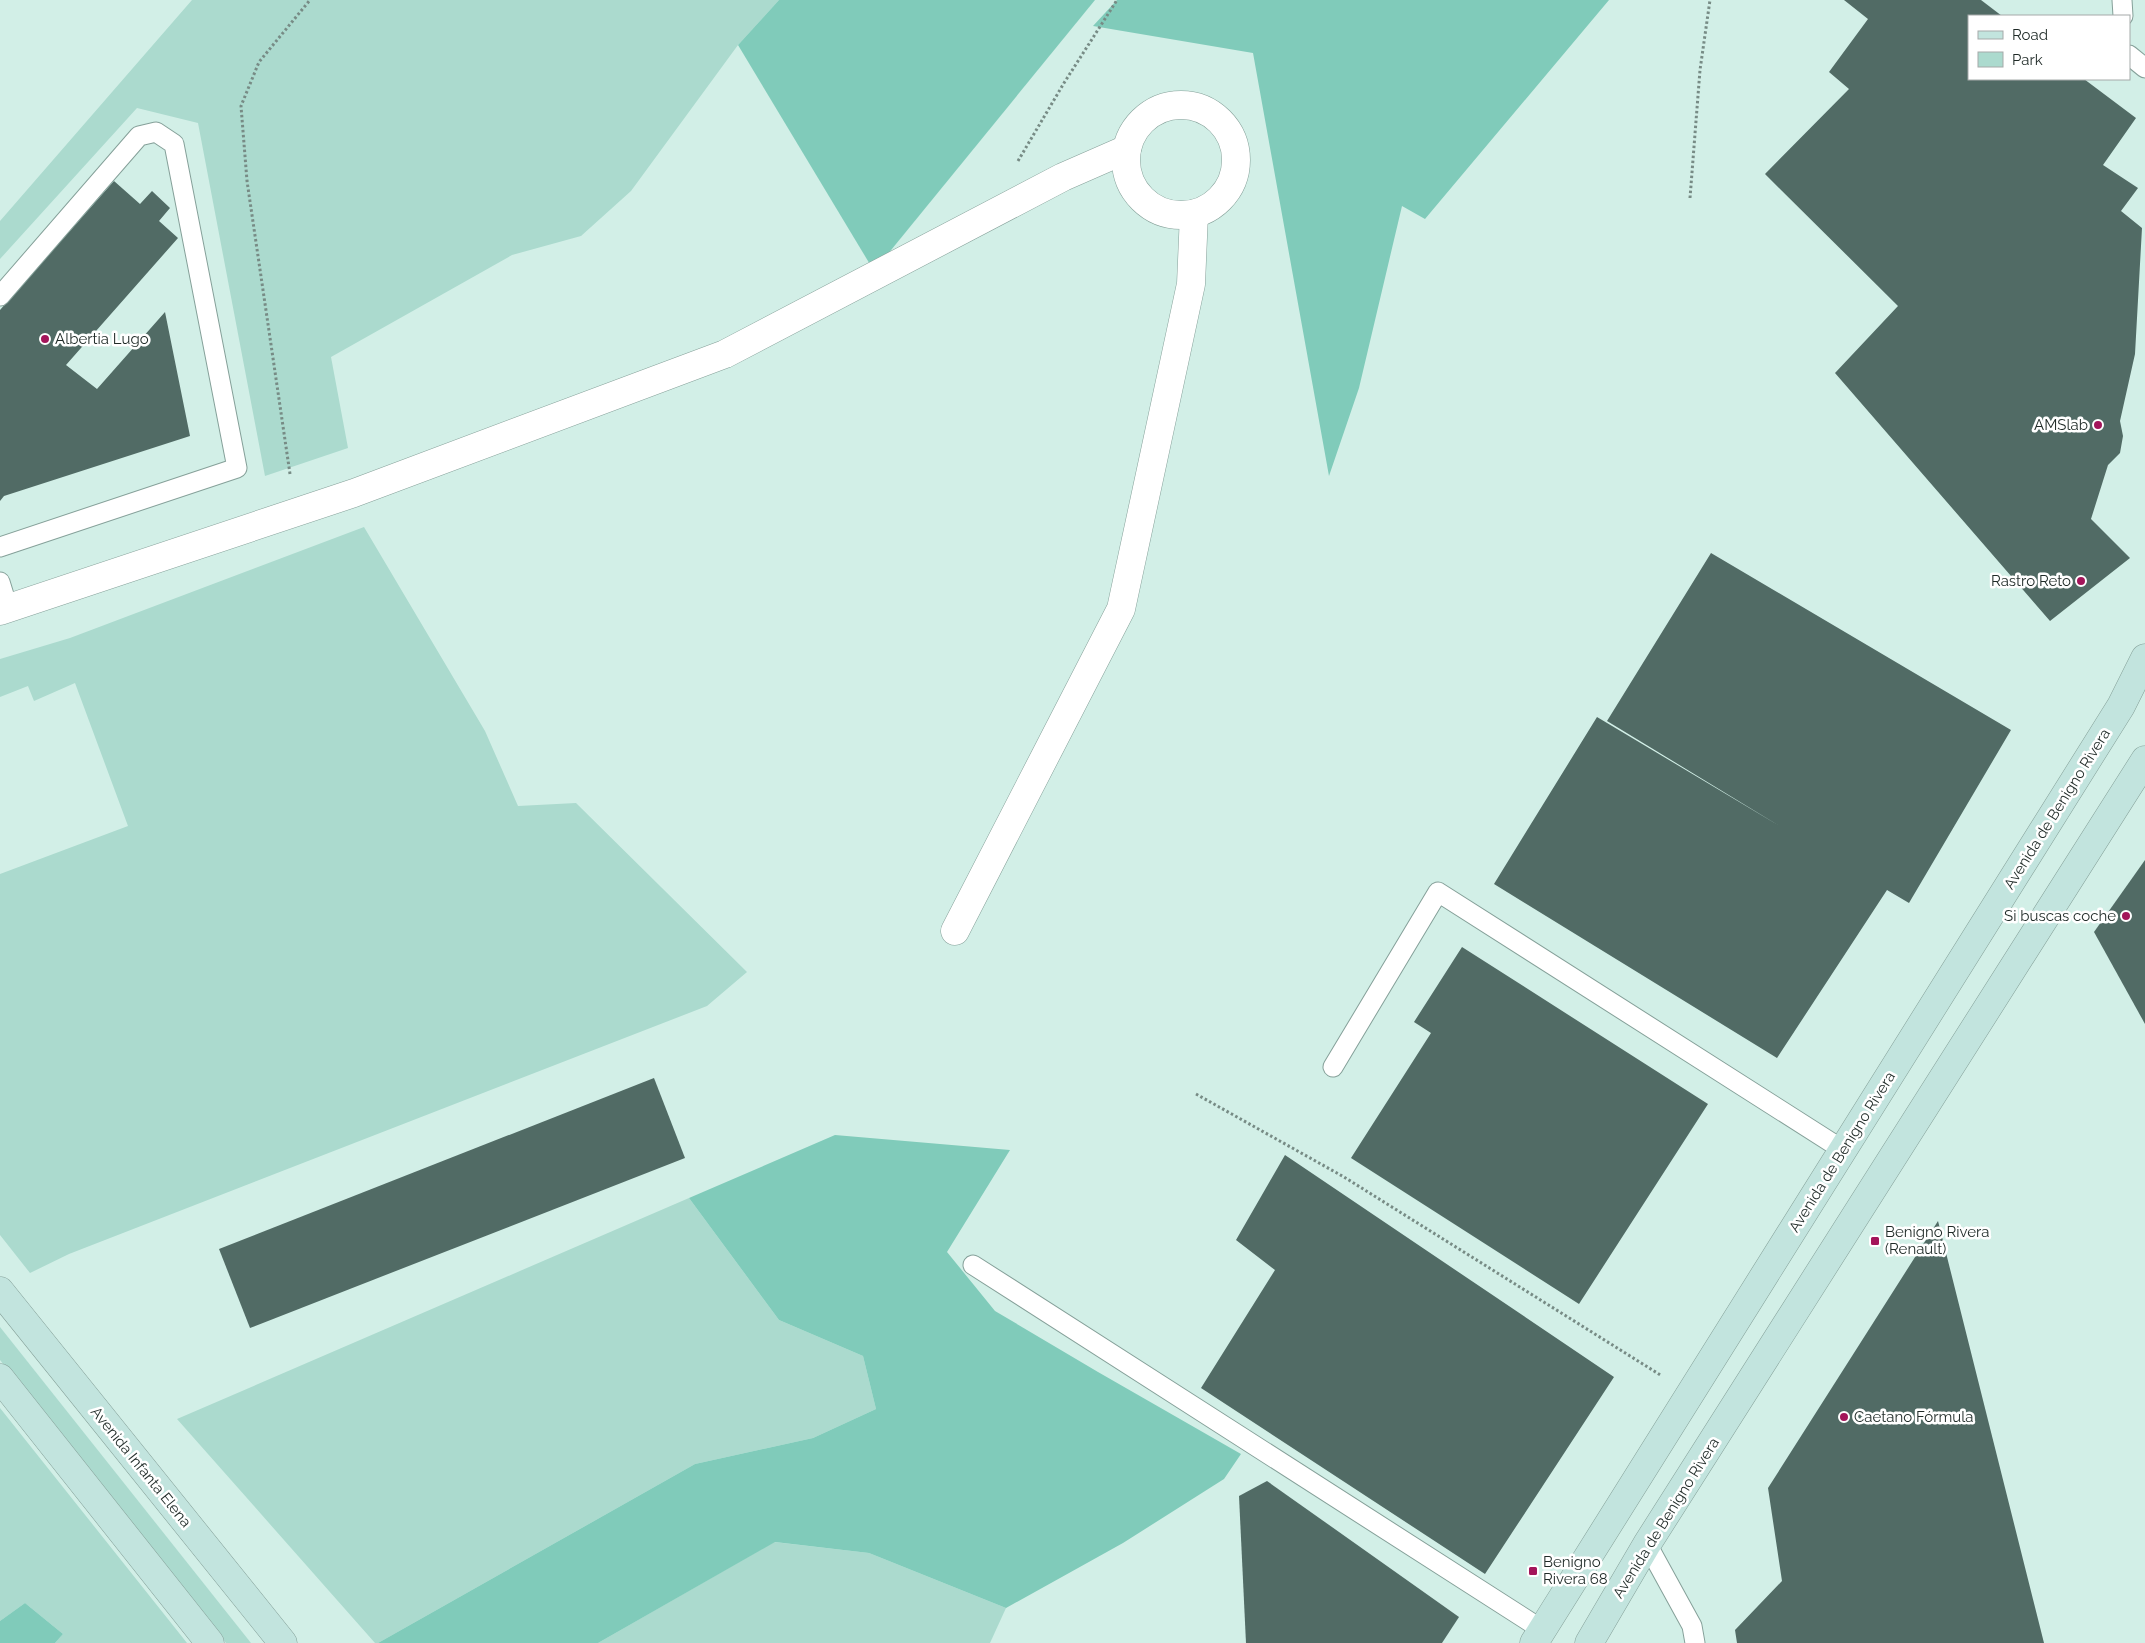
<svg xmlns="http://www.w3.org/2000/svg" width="2145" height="1643" viewBox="0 0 2145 1643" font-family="Raleway,sans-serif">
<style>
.green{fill:#abdace}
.forest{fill:#80cbba}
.building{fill:#516b65}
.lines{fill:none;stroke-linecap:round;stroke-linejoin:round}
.lane-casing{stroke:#85a099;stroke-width:21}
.street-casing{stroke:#85a099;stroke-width:29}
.secondary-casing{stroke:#85a099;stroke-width:29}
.path{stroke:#778b85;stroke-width:3;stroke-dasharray:2.5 2.5;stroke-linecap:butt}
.lane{stroke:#fff;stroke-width:19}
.street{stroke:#fff;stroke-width:28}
.secondary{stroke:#c2e4de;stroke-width:28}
.poi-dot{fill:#a3155a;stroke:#fff;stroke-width:2}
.labels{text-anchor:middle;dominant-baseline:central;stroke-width:5;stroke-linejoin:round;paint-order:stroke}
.poi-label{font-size:15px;fill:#1f2a27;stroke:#fff;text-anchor:start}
.street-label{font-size:15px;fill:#1f2a27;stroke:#fff}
</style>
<rect width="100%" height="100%" fill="#d2efe7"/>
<g class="green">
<polygon points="192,0 779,0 738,45 631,191 581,236 512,255 331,357 348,448 265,476 198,123 137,108 0,259 0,221"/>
<polygon points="364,527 485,731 518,806 576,803 747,972 707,1006 69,1254 30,1273 0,1235 0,874 128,826 75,683 34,701 28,686 0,697 0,659 70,638"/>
<polygon points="689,1198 779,1320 863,1356 876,1409 813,1438 695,1464 378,1643 375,1643 177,1419"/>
<polygon points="0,1327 251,1643 226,1643 0,1360"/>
<polygon points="0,1408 187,1643 55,1643 63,1634 25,1603 0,1621"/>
<polygon points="774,1542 869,1553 1006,1608 990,1643 598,1643"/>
</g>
<g class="forest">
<polygon points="779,0 1095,0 874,271 738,45"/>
<polygon points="1117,0 1609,0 1425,219 1402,206 1359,388 1329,476 1253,53 1093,26"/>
<polygon points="835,1135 1010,1150 947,1252 995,1311 1098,1372 1241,1454 1224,1479 1123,1543 1006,1608 869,1553 775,1542 598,1643 378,1643 695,1464 813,1438 876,1409 863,1356 779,1320 689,1198"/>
<polygon points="25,1603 63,1634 55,1643 0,1643 0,1621"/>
</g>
<g class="building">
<polygon points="1844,0 1981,0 2002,16 1969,16 1969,79 2084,79 2136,118 2103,165 2138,188 2121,211 2142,228 2135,354 2120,421 2123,436 2120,453 2108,465 2091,519 2130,558 2050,621 1835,373 1898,306 1765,174 1849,89 1829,72 1868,19"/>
<polygon points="114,181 140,204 152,191 170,208 159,221 178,238 66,365 97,389 165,312 190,436 4,496 0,501 0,310"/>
<polygon points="1711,553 2011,730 1909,903 1887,890 1777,1058 1494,884 1597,717 1788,831 1607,721"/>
<polygon points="2145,860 2145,1024 2094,932"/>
<polygon points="1462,947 1708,1104 1579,1304 1351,1158 1431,1033 1414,1022"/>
<polygon points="654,1078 685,1158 250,1328 219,1249"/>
<polygon points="1285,1155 1614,1377 1485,1574 1201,1388 1275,1270 1236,1240"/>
<polygon points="1938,1221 2044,1643 1737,1643 1735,1630 1782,1581 1768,1488"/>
<polygon points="1267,1481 1459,1617 1442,1643 1246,1643 1239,1496"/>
</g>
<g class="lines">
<g class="lane-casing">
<g id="lane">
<polyline points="2122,0 2123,16"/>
<polyline points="2129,55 2145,68"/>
<polyline points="0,296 139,136 156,132 174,144 237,468 0,547"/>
<polyline points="0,582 8,608"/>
<polyline points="1333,1067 1438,892 1843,1150"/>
<polyline points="973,1265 1541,1629"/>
<polyline points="1647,1544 1692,1626 1695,1643"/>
</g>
</g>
<g class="street-casing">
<g id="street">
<circle cx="1181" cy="160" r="55"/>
<polyline points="0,611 354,493 725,354 1063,177 1127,149"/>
<polyline points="955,931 1121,609 1191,284 1194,214"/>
</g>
</g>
<g class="secondary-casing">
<g id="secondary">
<polyline points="0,1291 283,1643"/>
<polyline points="0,1378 210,1643"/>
<polyline points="1534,1643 2121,706 2145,658"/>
<polyline points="1589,1643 1647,1544 2145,760"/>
</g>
</g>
<g class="path">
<polyline points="1018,161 1064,83 1117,0"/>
<polyline points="1690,198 1700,70 1710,0"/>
<polyline points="290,474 247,181 241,106 259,62 310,0"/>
<polyline points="1196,1094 1344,1177 1662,1376"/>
</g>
<use href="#lane" class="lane"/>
<use href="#street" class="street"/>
<use href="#secondary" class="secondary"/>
</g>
<g class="poi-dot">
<circle cx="45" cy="339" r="5"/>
<circle cx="2098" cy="425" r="5"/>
<circle cx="2081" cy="581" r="5"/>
<circle cx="2126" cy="916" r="5"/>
<rect x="1870" y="1236" width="10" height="10" rx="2.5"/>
<circle cx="1844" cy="1417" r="5"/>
<rect x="1528" y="1566" width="10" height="10" rx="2.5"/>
</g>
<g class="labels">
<g class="poi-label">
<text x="55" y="339">Albertia Lugo</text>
<text x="2088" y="425" text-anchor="end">AMSlab</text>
<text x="2071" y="581" text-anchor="end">Rastro Reto</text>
<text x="2116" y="916" text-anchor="end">Si buscas coche</text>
<text x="1885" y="1232">Benigno Rivera<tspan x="1885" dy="17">(Renault)</tspan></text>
<text x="1854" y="1417">Caetano Fórmula</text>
<text x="1543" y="1562">Benigno<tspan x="1543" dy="17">Rivera 68</tspan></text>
</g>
<g class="street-label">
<text transform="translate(2057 809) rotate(-58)">Avenida de Benigno Rivera</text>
<text transform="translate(1842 1152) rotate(-58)">Avenida de Benigno Rivera</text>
<text transform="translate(141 1467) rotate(51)">Avenida Infanta Elena</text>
<text transform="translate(1666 1518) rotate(-58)">Avenida de Benigno Rivera</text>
</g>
</g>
<rect x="1968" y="15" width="162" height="65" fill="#ffffff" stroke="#a5aaa9"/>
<rect x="1978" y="31" width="25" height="8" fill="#c2e4de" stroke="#a5aaa9"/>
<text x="2012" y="40" font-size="15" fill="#1f2a27">Road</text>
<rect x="1978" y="52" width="25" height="15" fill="#abdace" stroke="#a5aaa9"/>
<text x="2012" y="65" font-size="15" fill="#1f2a27">Park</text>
</svg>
